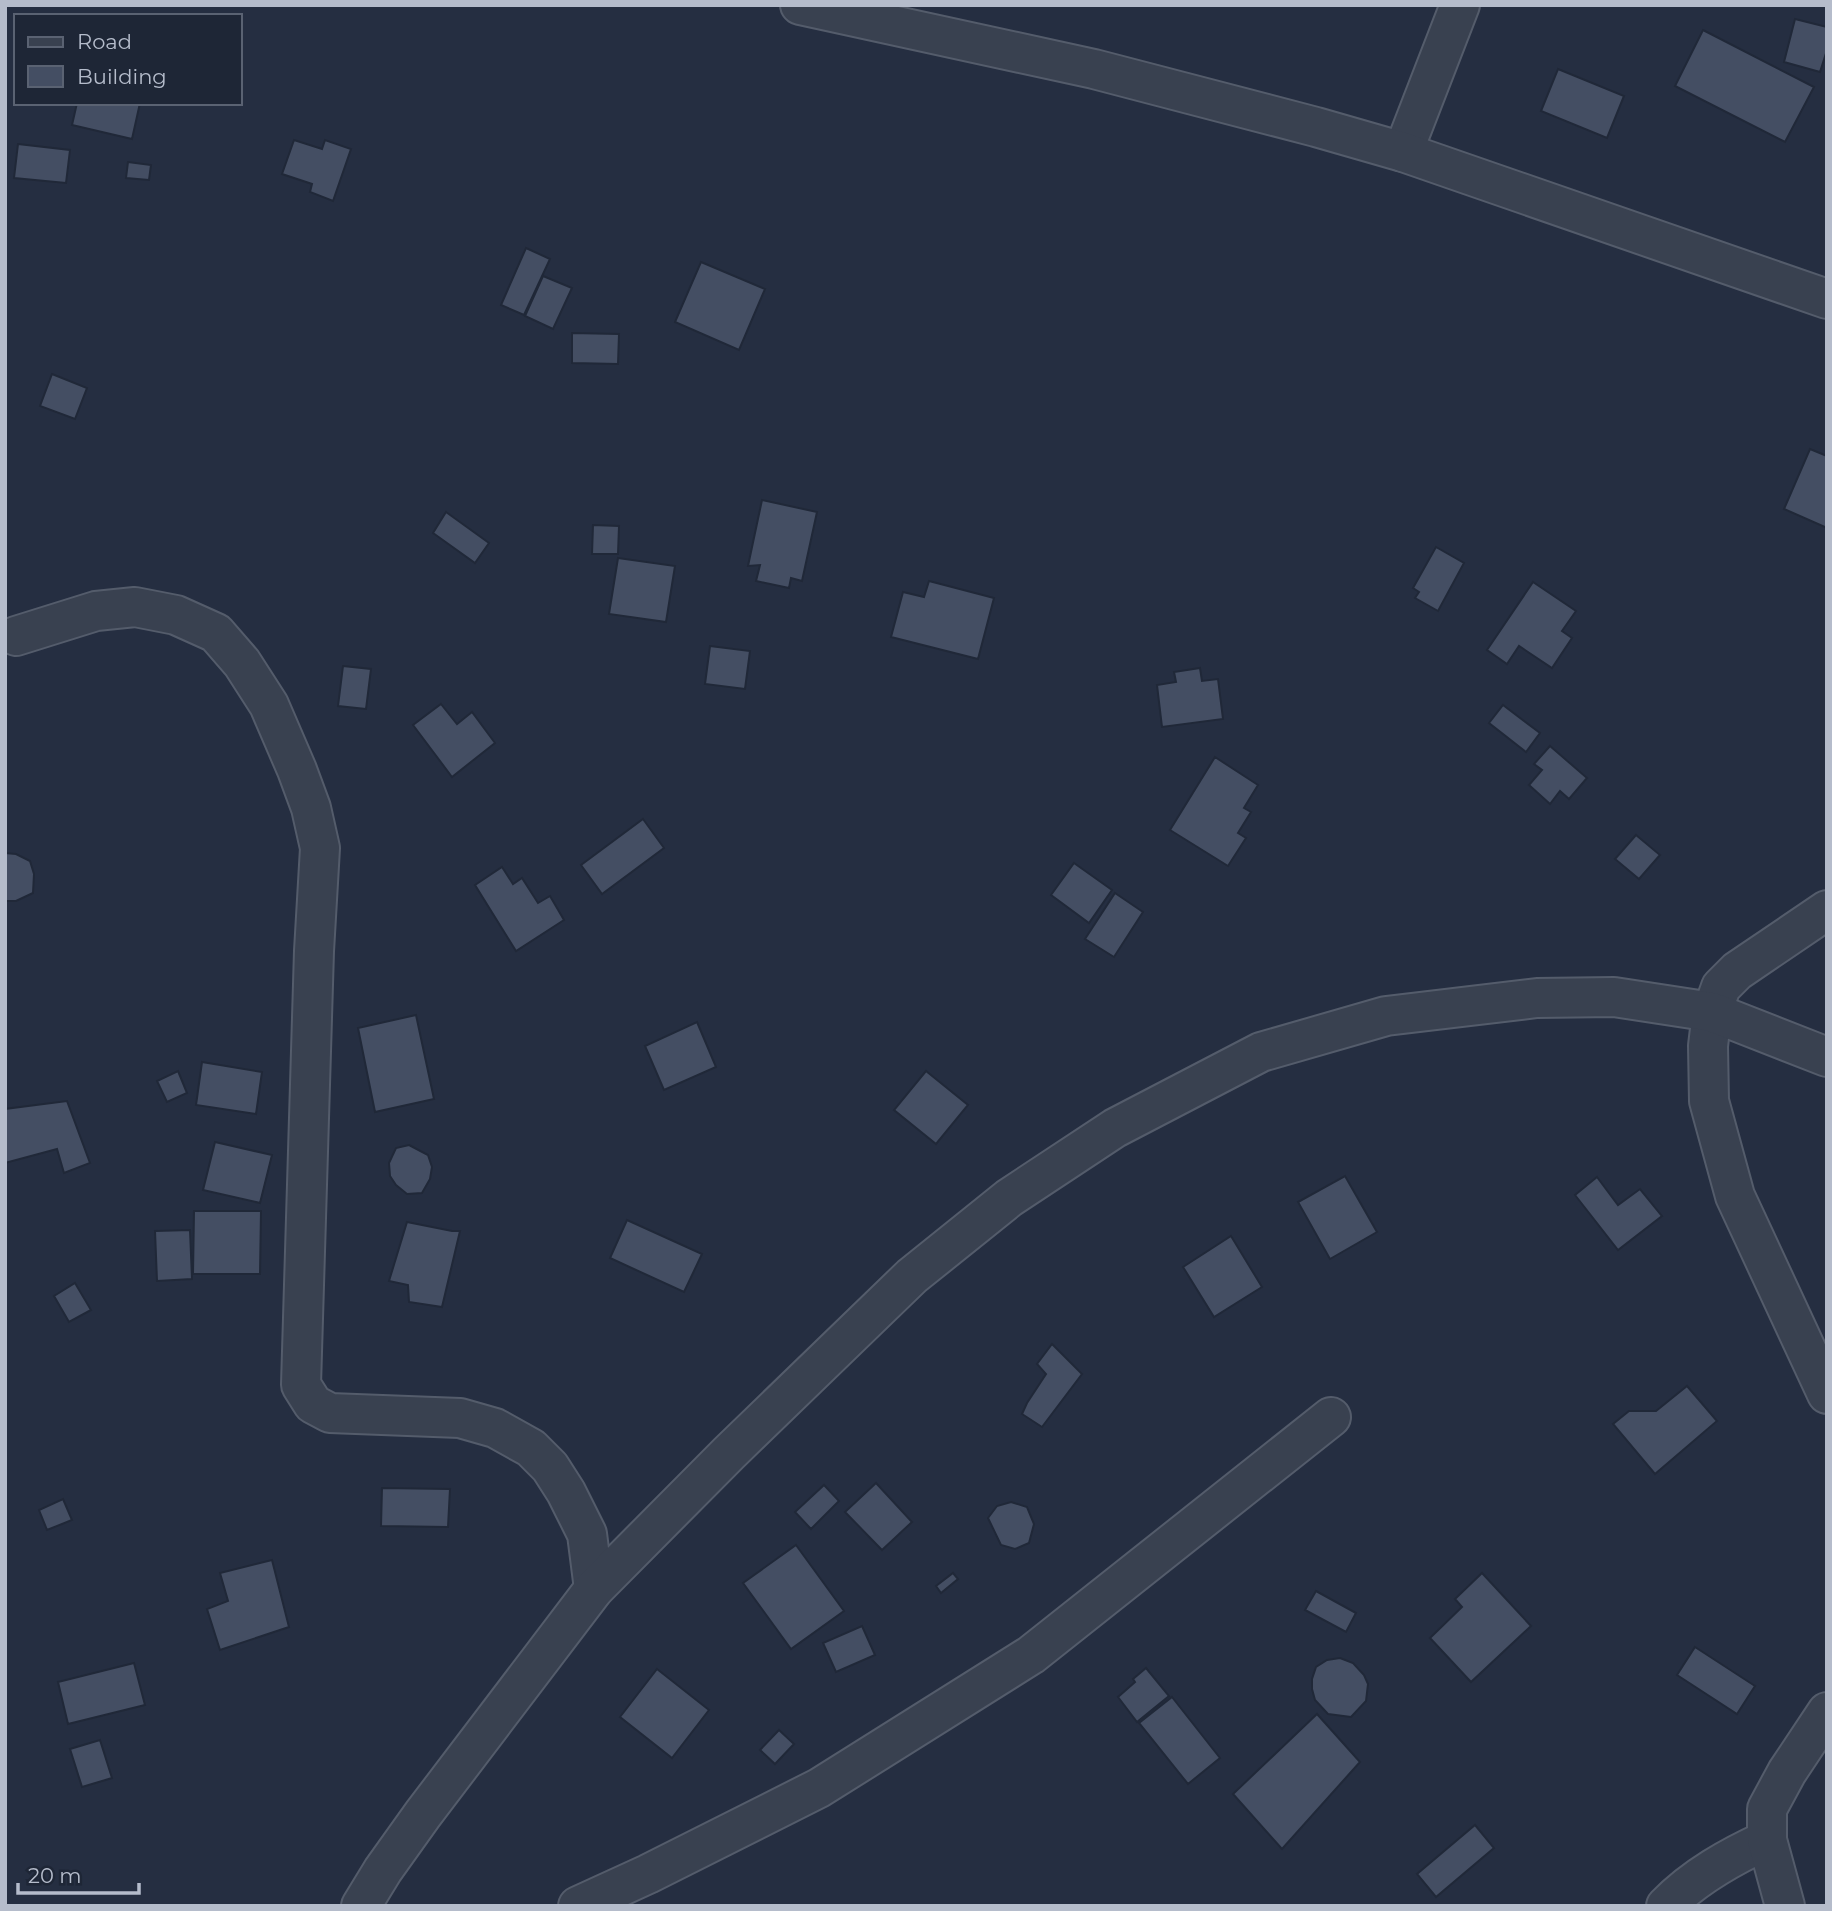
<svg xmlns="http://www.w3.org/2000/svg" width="1832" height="1911" viewBox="0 0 1832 1911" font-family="Montserrat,sans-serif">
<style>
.building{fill:#444e63;stroke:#202838;stroke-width:2}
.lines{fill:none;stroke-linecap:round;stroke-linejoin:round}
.minor-casing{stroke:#545c6b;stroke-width:42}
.tertiary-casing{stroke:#545c6b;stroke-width:42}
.minor{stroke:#394150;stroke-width:38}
.tertiary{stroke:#394150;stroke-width:38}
</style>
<rect width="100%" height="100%" fill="#252e41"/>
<g class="building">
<polygon points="1795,19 1827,27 1827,50 1820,72 1784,62"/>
<polygon points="1703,30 1814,87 1785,142 1675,86"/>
<polygon points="1558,69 1624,96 1607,138 1541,111"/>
<polygon points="77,103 140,103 132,139 72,125"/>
<polygon points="294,140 322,149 325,140 351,149 333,201 310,192 312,184 282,174"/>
<polygon points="18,144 70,150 66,183 14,178"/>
<polygon points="128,162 151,165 149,180 126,178"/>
<polygon points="526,248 550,259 524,315 501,305"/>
<polygon points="701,262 765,289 739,350 675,322"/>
<polygon points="543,276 572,288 553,329 525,316"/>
<polygon points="572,333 619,334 618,364 572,363"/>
<polygon points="52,374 87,388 75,419 40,406"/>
<polygon points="1810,449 1827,456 1827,528 1784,509"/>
<polygon points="762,500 817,512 802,581 791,578 789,588 756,581 760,565 748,566"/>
<polygon points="446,512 489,543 475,563 433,533"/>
<polygon points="593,525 619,526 618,554 592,554"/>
<polygon points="1436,547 1464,563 1438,611 1415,598 1419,592 1413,588"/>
<polygon points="618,558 675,566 666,622 609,614"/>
<polygon points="929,581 994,598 978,659 891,637 903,592 924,597"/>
<polygon points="1533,582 1576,611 1562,631 1572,638 1552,668 1519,646 1507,664 1487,650"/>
<polygon points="710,646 750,651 745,689 705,684"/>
<polygon points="343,666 371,669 366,709 338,706"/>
<polygon points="1200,668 1202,681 1218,679 1223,719 1162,727 1157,685 1176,682 1174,672"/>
<polygon points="441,704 457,724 472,712 495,743 452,777 413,725"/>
<polygon points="1503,705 1540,733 1526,752 1489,723"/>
<polygon points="1550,746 1587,778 1569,799 1560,791 1550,804 1529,785 1542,770 1534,764"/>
<polygon points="1215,757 1258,785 1244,808 1251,812 1238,833 1246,838 1228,866 1170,830"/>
<polygon points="643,819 664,848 602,894 581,865"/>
<polygon points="1636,835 1660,855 1639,879 1615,859"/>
<polygon points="5,853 16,854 30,861 34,874 33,893 16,901 5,901"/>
<polygon points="1074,863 1112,890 1089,923 1051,895"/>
<polygon points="502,867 513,884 522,878 538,903 550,896 564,920 516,951 475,885"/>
<polygon points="1115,893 1143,912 1114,957 1085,939"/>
<polygon points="416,1015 434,1099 375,1112 358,1028"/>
<polygon points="697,1022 716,1067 664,1090 645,1046"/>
<polygon points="202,1062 262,1072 256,1114 196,1105"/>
<polygon points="178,1071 187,1093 167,1102 157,1081"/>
<polygon points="926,1071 968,1105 936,1144 894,1110"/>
<polygon points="67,1101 90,1163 64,1173 57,1149 5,1163 5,1109"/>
<polygon points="215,1142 272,1155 260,1203 203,1190"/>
<polygon points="409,1145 428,1155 432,1167 430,1179 422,1193 407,1194 396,1185 390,1176 389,1163 396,1148"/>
<polygon points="1345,1176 1377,1232 1330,1259 1298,1202"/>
<polygon points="1597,1177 1618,1205 1640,1189 1662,1216 1618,1250 1575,1195"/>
<polygon points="194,1211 261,1211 260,1274 193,1274"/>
<polygon points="627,1220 702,1254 684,1292 610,1258"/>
<polygon points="407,1222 452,1231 460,1231 442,1307 409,1302 408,1285 389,1281"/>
<polygon points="190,1230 192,1279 157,1281 155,1231"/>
<polygon points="1231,1236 1262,1287 1214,1317 1183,1267"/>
<polygon points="75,1283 91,1310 69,1322 54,1296"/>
<polygon points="1052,1344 1082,1374 1042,1427 1022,1414 1027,1403 1046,1374 1037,1364"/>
<polygon points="1687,1386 1717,1421 1655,1474 1613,1424 1629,1411 1656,1411"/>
<polygon points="876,1483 912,1522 882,1550 845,1512"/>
<polygon points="824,1485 839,1501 811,1529 795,1512"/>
<polygon points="382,1488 450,1489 448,1527 381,1526"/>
<polygon points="63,1499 72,1520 47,1530 39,1510"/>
<polygon points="1011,1502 1027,1507 1034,1524 1029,1543 1015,1549 1001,1545 988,1518 997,1506"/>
<polygon points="796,1545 844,1611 791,1649 743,1583"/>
<polygon points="272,1560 289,1627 220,1650 207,1609 228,1601 220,1573"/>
<polygon points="953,1573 958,1579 941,1593 936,1586"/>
<polygon points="1482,1573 1531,1626 1471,1682 1430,1638 1462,1607 1455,1599"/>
<polygon points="1316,1591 1356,1613 1346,1632 1305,1610"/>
<polygon points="862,1626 875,1655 836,1672 823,1643"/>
<polygon points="1695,1647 1755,1686 1737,1714 1677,1675"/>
<polygon points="1340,1658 1353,1663 1364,1675 1368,1684 1366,1701 1351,1717 1328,1714 1315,1700 1312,1689 1312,1679 1316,1667 1327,1660"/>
<polygon points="134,1663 145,1705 68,1724 58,1682"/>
<polygon points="1146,1668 1169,1696 1137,1722 1118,1697 1135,1682 1133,1679"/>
<polygon points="657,1669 709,1710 672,1758 620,1717"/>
<polygon points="1172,1697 1220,1758 1188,1784 1139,1723"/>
<polygon points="1317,1714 1360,1762 1282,1849 1233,1794"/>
<polygon points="779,1730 794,1744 775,1764 760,1750"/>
<polygon points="100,1740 112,1778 82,1787 70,1749"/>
<polygon points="1475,1825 1494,1848 1436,1897 1417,1874"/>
</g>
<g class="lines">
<g class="minor-casing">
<g id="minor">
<polyline points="1403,152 1460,5"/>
<polyline points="16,636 96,611 135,607 176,615 216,633 242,663 269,705 297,770 311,808 320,848 314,951 301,1385 313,1404 330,1413 460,1418 495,1428 531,1448 550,1467 566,1492 587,1534 594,1589"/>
<polyline points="1827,910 1737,971 1721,987 1712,1012 1708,1046 1709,1101 1735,1196 1827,1394"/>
<polyline points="361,1906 383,1870 423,1814 594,1589 729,1453 912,1276 1009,1198 1115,1128 1261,1052 1386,1016 1537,998 1614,997 1712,1012 1827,1057"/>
<polyline points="578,1906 648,1874 819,1788 1031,1655 1331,1417"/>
<path d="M1666,1906C1694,1877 1730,1857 1767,1840"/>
<polyline points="1785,1906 1767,1840 1767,1809 1787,1772 1827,1712"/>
</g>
</g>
<g class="tertiary-casing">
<polyline id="tertiary" points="800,5 1094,69 1316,127 1403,152 1827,299"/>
</g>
<use href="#minor" class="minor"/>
<use href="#tertiary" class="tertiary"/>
</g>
<rect width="1832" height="1911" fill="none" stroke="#b5bccb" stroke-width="14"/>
<rect x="14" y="14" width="228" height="91" fill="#1e2636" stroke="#5a6272" stroke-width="2"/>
<rect x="28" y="37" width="35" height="10" fill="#394150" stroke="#5a6272" stroke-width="2"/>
<text x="77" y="49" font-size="21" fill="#b5bccb">Road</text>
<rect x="28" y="66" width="35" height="21" fill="#444e63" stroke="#5a6272" stroke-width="2"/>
<text x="77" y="84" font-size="21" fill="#b5bccb">Building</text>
<path d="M18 1883v10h121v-10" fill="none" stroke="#b5bccb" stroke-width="3.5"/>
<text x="28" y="1883" font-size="21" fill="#b5bccb" stroke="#1e2636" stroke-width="5" paint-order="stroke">20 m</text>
</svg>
